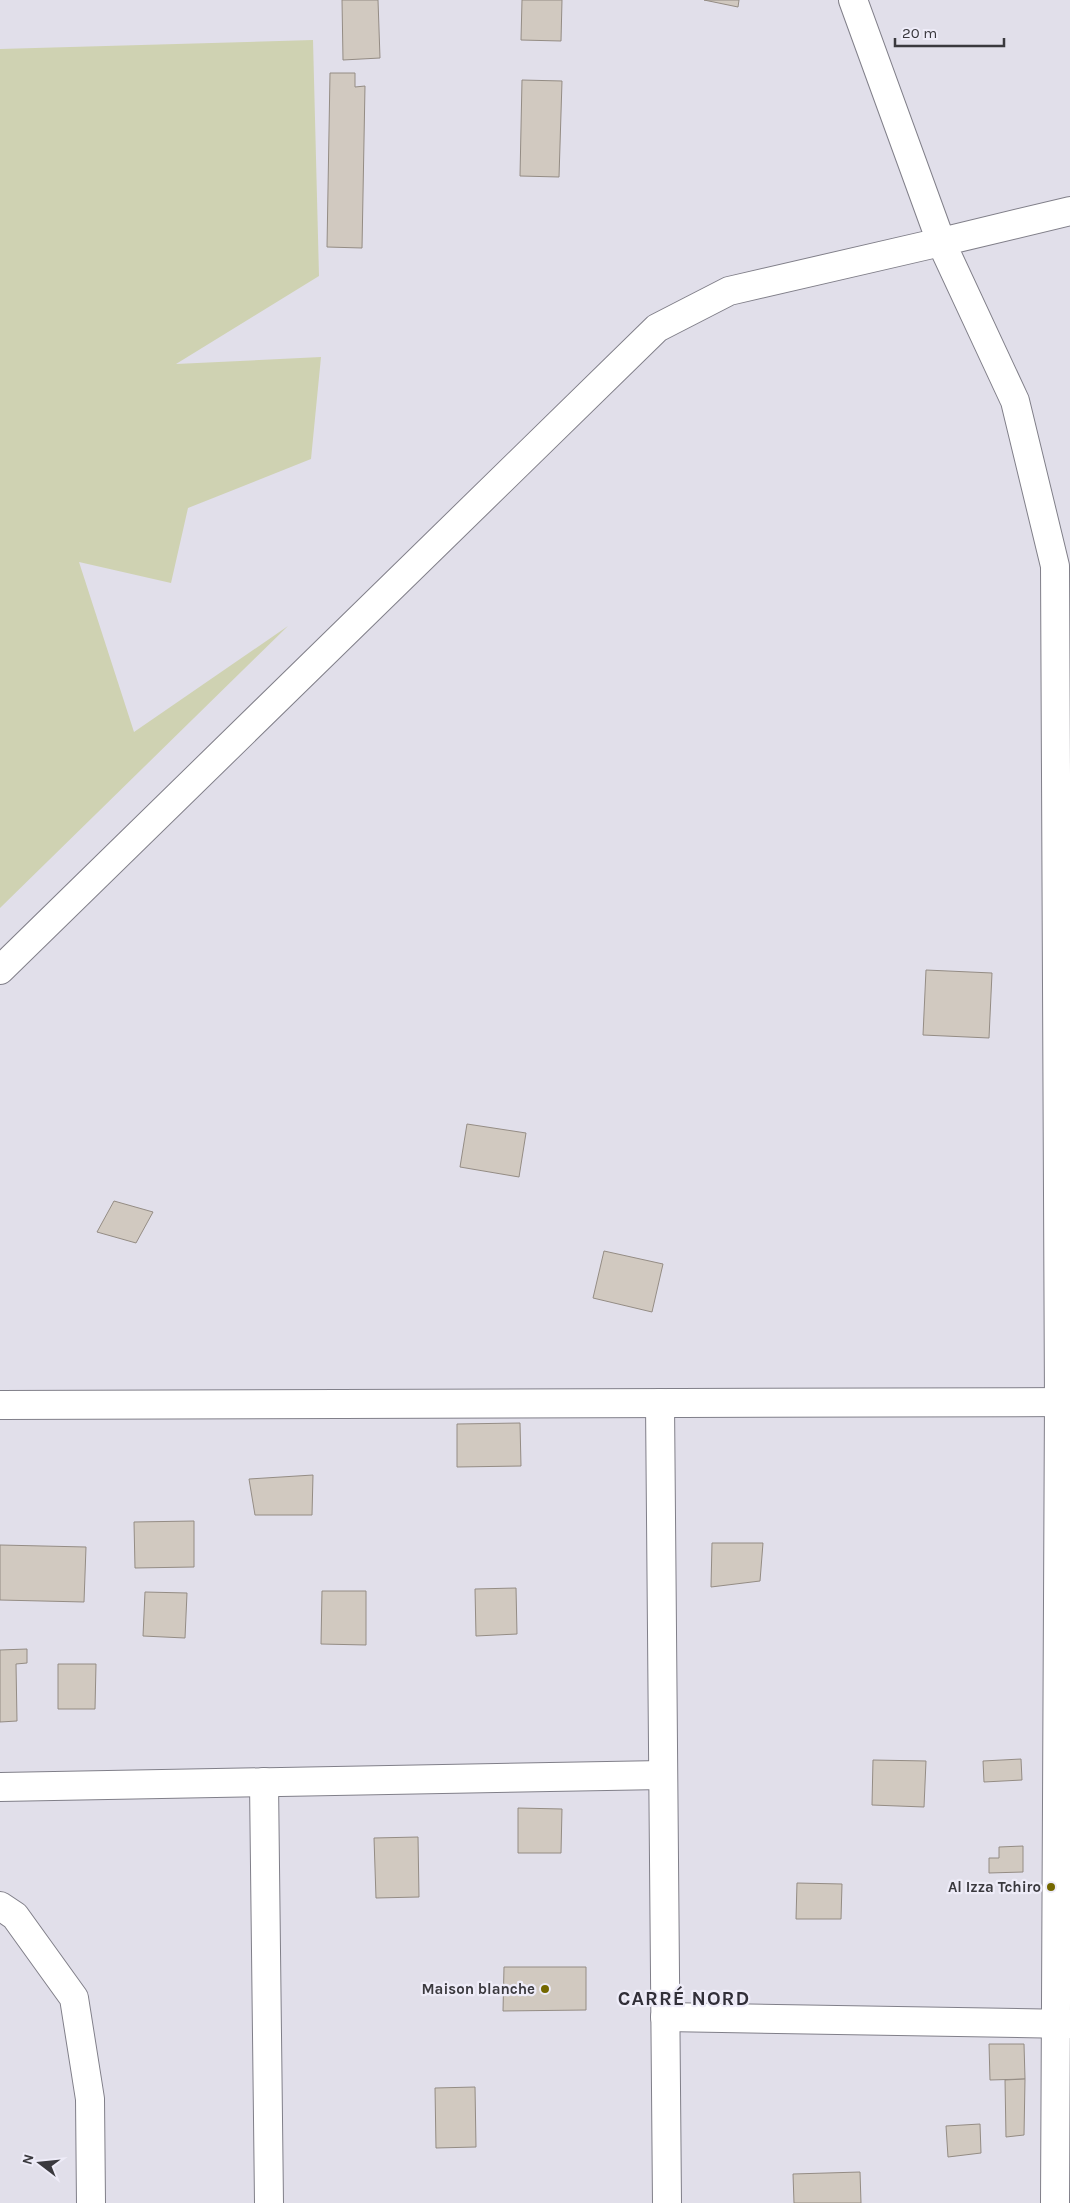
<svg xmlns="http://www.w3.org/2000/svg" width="1070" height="2203" viewBox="0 0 1070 2203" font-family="Karla,sans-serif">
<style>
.green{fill:#cfd2b2}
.building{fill:#d1c9c0;stroke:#948c84}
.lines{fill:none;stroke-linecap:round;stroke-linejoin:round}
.street-casing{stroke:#807f89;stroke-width:30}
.secondary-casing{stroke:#807f89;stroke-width:30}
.street{stroke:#fff;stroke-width:28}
.secondary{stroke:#fff;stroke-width:28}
.poi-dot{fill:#746800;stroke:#eeecf8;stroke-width:2}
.labels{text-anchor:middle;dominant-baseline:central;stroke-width:4.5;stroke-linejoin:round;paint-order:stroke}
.poi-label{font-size:15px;font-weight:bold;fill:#3a393e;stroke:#eeecf8;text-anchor:end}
.district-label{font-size:20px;font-weight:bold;letter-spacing:1px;fill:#312f38;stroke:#eeecf8}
</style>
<rect width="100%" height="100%" fill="#e1dfea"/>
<polygon class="green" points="313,40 319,276 176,364 321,357 311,459 188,508 171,583 79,562 134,732 288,626 0,908 0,49"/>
<g class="building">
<polygon points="342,0 378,0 380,58 343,60"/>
<polygon points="522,0 562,0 561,41 521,40"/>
<polygon points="704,0 739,0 738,7"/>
<polygon points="330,73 355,73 355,87 365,86 362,248 327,247"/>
<polygon points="522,80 562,81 559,177 520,176"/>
<polygon points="926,970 992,973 989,1038 923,1035"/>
<polygon points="467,1124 526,1133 519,1177 460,1167"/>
<polygon points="114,1201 153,1212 136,1243 97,1232"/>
<polygon points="604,1251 663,1264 652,1312 593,1298"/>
<polygon points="520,1423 521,1466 457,1467 457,1424"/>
<polygon points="313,1475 312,1515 255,1515 249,1479"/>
<polygon points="194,1521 194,1567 135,1568 134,1522"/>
<polygon points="712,1543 763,1543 760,1581 711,1587"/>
<polygon points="0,1545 86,1547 84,1602 0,1600"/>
<polygon points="516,1588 517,1634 476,1636 475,1589"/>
<polygon points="322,1591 366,1591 366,1645 321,1644"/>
<polygon points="145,1592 187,1593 185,1638 143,1636"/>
<polygon points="27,1649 27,1663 16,1664 17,1721 0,1722 0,1650"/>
<polygon points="58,1664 96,1664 95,1709 58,1709"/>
<polygon points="1021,1759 1022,1780 984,1782 983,1761"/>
<polygon points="873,1760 926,1761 924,1807 872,1805"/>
<polygon points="518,1808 562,1809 561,1853 518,1853"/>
<polygon points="418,1837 419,1897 376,1898 374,1838"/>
<polygon points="1023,1846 1023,1872 989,1873 989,1858 999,1858 999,1847"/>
<polygon points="797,1883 842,1884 841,1919 796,1919"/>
<polygon points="504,1967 586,1967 586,2010 503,2011"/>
<polygon points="989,2044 1024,2044 1025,2079 990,2080"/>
<polygon points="1025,2079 1024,2135 1006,2137 1005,2080"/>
<polygon points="475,2087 476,2147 436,2148 435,2088"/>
<polygon points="980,2124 981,2153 948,2157 946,2126"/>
<polygon points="860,2172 861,2203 794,2203 793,2174"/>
</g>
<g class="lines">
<g class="street-casing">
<g id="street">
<polyline points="0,970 657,328 729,291 941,242 853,0"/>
<polyline points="660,1403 667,2203"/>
<polyline points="0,1405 1070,1402"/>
<polyline points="264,1782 269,2203"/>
<polyline points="0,1787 663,1775"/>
<polyline points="0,1906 15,1916 74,1998 90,2099 91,2203"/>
<polyline points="665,2017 1070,2024"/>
</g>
</g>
<g class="secondary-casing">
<polyline id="secondary" points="1055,2203 1059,1402 1055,566 1015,401 941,242 1070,211"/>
</g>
<use href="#street" class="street"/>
<use href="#secondary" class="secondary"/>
</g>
<g class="poi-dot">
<circle cx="1051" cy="1887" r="5"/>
<circle cx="545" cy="1989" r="5"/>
</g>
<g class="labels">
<g class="poi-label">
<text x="1041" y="1887">Al Izza Tchiro</text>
<text x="535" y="1989">Maison blanche</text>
</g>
<g class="district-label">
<text x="684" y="1998">CARRÉ NORD</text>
</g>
</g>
<g transform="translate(40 2163) rotate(286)" stroke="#eeecf8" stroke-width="4" paint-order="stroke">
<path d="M0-4L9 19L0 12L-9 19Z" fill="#3a393e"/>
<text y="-8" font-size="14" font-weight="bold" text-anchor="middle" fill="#3a393e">N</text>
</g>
<path d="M895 38v8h109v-8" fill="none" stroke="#3a393e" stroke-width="2.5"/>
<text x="902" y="38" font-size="15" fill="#3a393e" stroke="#eeecf8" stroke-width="4" paint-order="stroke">20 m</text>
</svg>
